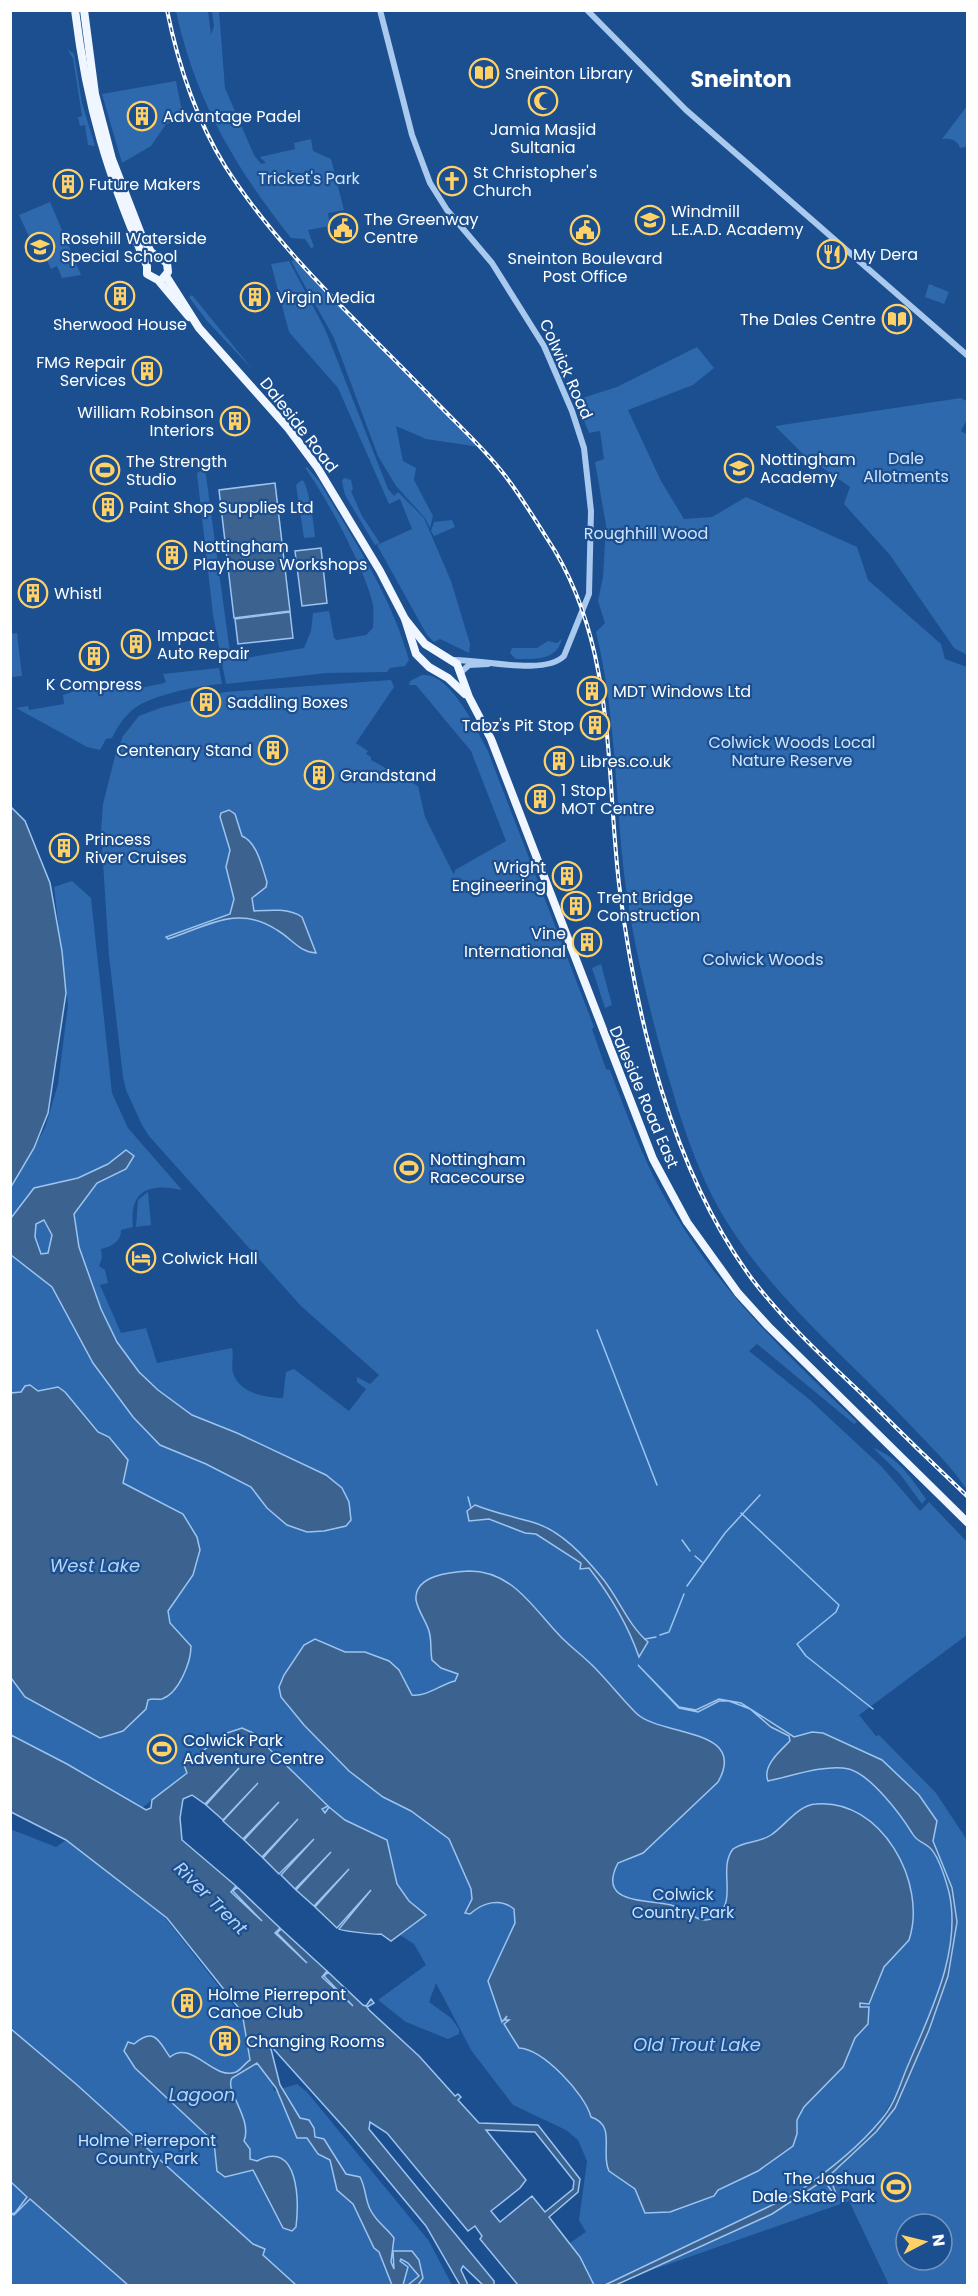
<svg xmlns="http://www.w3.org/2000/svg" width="978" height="2296" viewBox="0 0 978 2296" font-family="Poppins,sans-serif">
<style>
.green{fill:#2e69ad;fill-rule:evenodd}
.water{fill:#3c6290;stroke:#9cc4f0;stroke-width:1.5;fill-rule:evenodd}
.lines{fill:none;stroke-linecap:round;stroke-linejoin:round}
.stream{stroke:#9cc4f0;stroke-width:1.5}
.tertiary{stroke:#a9c9ee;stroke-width:6}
.primary{stroke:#f0f6ff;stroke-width:8}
.rail-casing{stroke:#fff;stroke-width:4}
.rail{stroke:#1b4f8f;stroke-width:1.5;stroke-dasharray:4.5;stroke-linecap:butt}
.labels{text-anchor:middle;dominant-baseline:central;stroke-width:4.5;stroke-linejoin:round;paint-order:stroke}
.poi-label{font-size:16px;fill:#fff;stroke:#1b4f8f;text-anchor:start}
.park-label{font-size:16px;fill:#cfe3fa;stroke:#1b4f8f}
.street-label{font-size:16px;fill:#fff;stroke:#1b4f8f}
.water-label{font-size:18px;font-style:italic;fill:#b5d3f5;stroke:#1b4f8f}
.district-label{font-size:22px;font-weight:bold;fill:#fff;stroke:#1b4f8f}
</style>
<rect width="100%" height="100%" fill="#1b4f8f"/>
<g class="green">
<path d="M176,11H208L211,35L214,26L212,11H219L225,88L254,155L261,164L266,163L260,157L295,149L294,143L311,139L313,151L331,159L344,210L328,213L330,226L308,230L314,247L311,248L305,239L291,238C235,167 195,100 176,11Z"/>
<polygon points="67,49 74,54 82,103 95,146 88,145 85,125 80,126 78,117 82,116 73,58"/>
<polygon points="176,81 181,106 188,118 166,124 151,146 122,163 102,94"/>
<path d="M967,106V147L960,148C957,139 950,138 942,139Z"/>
<polygon points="50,202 81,275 62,278 57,266 51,269 44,254 38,256 19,215"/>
<polygon points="295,260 369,336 461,424 480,447 426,439 396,426 403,461 416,468 414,480 433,516 430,528 425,518 396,486 378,456 334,338 291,261"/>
<polygon points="289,261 325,329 388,489 394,496 398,492 424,518 451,581 470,644 469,653 440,639 434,642 427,635 377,545 412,529 400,499 389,504 338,388 289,332 271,264"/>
<polygon points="929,284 949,292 944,304 925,297"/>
<polygon points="192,295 253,370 207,321 189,297"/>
<path d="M697,347L714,368L693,385L628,410L661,481L684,519L712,517L746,497L857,547L868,580L941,644L945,659L967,667V1490C953,1468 934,1450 916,1431C855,1365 782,1306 732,1230C697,1177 679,1115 662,1054C643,985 627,916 621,844C615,772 613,702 596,632L605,623L598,601L603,577L606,525L595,462L604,459L600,431L589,433L576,400L617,387Z"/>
<polygon points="961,398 968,402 967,419 961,431 968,435 967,655 954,648 890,555 844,504 850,487 804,455 775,426"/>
<path d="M307,467L319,481C353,539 391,595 409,660L405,666L390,668L387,672L327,673L226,684L213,615L199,491L197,473L205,468L230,653L240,659L304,648L311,631L313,613L329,611L334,638L337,640L366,635L373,628C373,621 374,613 373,605C366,571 326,496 305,468Z"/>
<polygon points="344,478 351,480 353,489 351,491 362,516 380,543 375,545 345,495 342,481"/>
<path d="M302,480C309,484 314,527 315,537L304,538L296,485Z"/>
<polygon points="452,520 455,527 434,536 431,531 434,522"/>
<polygon points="17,633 22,676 11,677 11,634"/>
<path d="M562,639C556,661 535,659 516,659L510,653L512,648H537L548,641L557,643Z"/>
<path d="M219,668L222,684C201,685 152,695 135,708C124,716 118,726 112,738L106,739L100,750L87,747L16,708L28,706L29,710L64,704L63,695L100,682L102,687L113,682L119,692L160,684L166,682L163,674Z"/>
<path d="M422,675C450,672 476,728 487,749L594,1027L592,1029L606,1069L610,1070C629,1120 647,1171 676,1216C724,1295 790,1358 857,1422L854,1424L757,1344L749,1351L810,1400L882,1467L920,1511L929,1502L967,1542V1635L859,1715L876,1736L879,1735L936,1793L967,1840V2285H889L849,2201L609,2285H594L584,2265L570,2243L586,2232L579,2220L587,2161L578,2140L566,2130L513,2105L471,2050L436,1983L429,2002L451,2018L459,2029V2034L448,2039L406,2022L378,2000L426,1965L414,1944L400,1935L407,1930L371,1864L230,1737L142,1808L67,1764L11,1735V1189L45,1128L58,1084L68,1005L54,887L72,881L91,898L112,1093L128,1128L182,1190C149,1183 129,1190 133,1227L121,1230C121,1242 111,1247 101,1249L102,1258L99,1266L105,1270L108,1283L100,1285L121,1333L146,1328L157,1363L232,1348C234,1356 231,1365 233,1373C239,1393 266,1398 283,1398L286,1372L294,1369L349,1411L366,1389L357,1382V1377L370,1384L379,1375L301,1306L149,1136L142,1125L126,1090L123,1077L109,956L101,831L103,804L115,756L123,736L139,716L160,708L225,692L391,680L394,687L356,743L368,751L366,754L371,757V760L418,786L425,817L454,875L455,870L506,841L471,751L416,685H409L410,681ZM909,2074L895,2108L876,2132L877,2125ZM906,2224H942V2260H906Z"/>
<polygon points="601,964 612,1005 605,1008 592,968"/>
<polygon points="148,1192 151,1225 136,1227 138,1200"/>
<path d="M873,1448C898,1457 911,1478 926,1499L922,1504L900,1474Z"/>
<polygon points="10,1829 56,1847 66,1840 155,1905 242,2016 249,2058 259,2061 272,2081 274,2091 297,2084 307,2092 429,2241 452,2285 11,2285"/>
</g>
<g class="water">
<polygon points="275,483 290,611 234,618 219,490"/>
<polygon points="321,548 327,603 302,606 295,551"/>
<polygon points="290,612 293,638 238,644 235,619"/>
<polygon points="10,806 25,821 50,883 62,951 66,993 48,1113 34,1148 11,1187"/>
<path d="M229,810L235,814L242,836C257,842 262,867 267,882L266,887L252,898L254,911C269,910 289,908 302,917L316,953C299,952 291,938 277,930C238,904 208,926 168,939L166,937L230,914L234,899L226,867L230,850L220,817L221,813Z"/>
<path d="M126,1150L134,1156L126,1169L97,1183L74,1214L79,1247L101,1309L117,1342L139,1372L158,1390L192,1415L237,1433L326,1475L342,1488L349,1502L351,1520L346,1526L324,1531L307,1532L287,1525L267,1508L251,1487L206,1464L160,1445L133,1417L93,1363L52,1287L11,1255V1218L34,1188L78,1178L108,1164ZM44,1220L52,1235L48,1253L41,1254L35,1237L36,1224Z"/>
<path d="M30,1385L38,1391L58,1387L65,1392L98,1432L109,1437L128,1460L123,1483L183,1514L197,1537L200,1550L193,1575L168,1611L170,1623L191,1646C191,1662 179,1693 162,1699C157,1700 153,1698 148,1700L146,1709L123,1731L100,1738L25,1697L11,1678V1393L21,1392L25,1386Z"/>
<path d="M475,1505C495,1513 511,1516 532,1522C561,1530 584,1556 603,1579C619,1599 628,1625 648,1642L639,1657C628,1625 610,1595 589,1568L580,1569L581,1563L536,1534L525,1533L489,1519L469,1521L467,1511Z"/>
<path d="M469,1571C514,1571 534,1610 562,1638C572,1648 583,1656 593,1666C608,1681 621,1698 636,1713C660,1737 749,1727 718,1782L643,1853L618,1863C596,1905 647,1899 671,1905C687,1909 701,1929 718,1915C737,1899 718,1868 733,1849C744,1841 759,1843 771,1835C786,1825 798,1805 816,1804C881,1798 928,1883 909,1940L884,1967L869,2004L860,2003V2007H869L868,2024L855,2038L843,2067L804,2107L797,2120V2134L793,2146L758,2171L718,2190L714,2196L670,2212L645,2213L635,2189L609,2171C600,2153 617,2125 591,2117C585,2094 543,2049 519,2048L504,2024L509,2020H505L507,2016L502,2022L488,1981L515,1923L514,1909C500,1897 482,1903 470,1914L465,1913L472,1899L471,1889L449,1839L411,1811L383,1797L349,1771L304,1725L281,1697L279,1687L284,1675L304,1645L315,1639L345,1652H365L389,1661L399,1670L412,1695C427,1697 441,1684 455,1681L458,1674L441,1668L432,1660C430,1650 432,1641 429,1631C426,1621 418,1611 416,1600C414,1575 451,1572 469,1571Z"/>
<path d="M638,1665L679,1707L696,1710L719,1699L741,1703L794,1737L812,1732L823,1733L882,1760L919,1795L937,1821L933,1841L952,1888L957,1922L948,1976L929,2030L895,2108L876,2132L829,2176L837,2196H835L824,2180L772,2214L616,2285H605L795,2194C826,2173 857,2149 881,2120C896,2103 900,2083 909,2063C931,2011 962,1950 949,1892C946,1881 939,1855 929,1847C922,1841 917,1842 912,1833C901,1815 871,1775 849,1769C825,1764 792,1776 768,1781C762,1766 780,1751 790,1741L789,1736L771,1727L750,1709L729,1701H719L698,1712L679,1708Z"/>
<path d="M242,1728L253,1733L328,1806L322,1809L325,1813L329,1807L345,1820L387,1840L397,1884L409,1901L426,1915L391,1941L381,1934C378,1935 342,1931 339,1929L371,1890L337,1928L315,1907L349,1869L314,1906L296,1890L331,1852L295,1889L281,1875L314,1839L279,1874L263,1858L298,1819L262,1857L244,1840L279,1802L243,1839L223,1821L258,1783L223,1820L206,1805L239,1768L205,1804L192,1795L183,1799L180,1818L182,1840L236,1886L231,1892L262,1921L233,1891L237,1887L280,1928L275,1933L307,1963L277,1933L281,1929L327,1971L322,1977L353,2006L324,1976L328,1972L363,2005L366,2006L371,1999L374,2003L367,2007L369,2010L419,2056L455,2096L458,2094L461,2097L458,2100L479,2123L538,2125L580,2179L578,2192L549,2217L580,2257L594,2285H518L480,2239L482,2236L475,2226L468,2231L387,2133L370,2122L369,2129L494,2281V2285H483L463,2266L461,2270L468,2285H460L426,2226L348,2132L270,2045L280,2085L300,2118L309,2120L314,2128L315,2137L324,2139L346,2174L360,2177C366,2188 365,2199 370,2209C376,2222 386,2227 394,2238L391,2262L394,2269L393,2251H412L419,2260L423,2278L418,2285H408L419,2276L408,2263L401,2259L400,2261L408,2267L403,2285H392L379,2252L374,2248L353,2204L337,2190L330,2160L318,2154L307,2138H297L276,2088L257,2063L232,2078C224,2090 253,2119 244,2141L250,2149V2159L257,2161C299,2139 299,2201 296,2227L292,2231L283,2228L253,2170L225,2177L217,2171L214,2142L135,2068L124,2051L128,2042L134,2044C156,2025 160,2044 170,2057C192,2039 213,2081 236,2072C242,2069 245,2063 250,2060L242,2012L167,1918L66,1840L11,1812V1735L67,1764L146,1810L151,1808L152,1800L187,1773L184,1765L227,1733ZM486,2130L535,2132L574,2181L573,2189L545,2212L532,2196L500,2222L491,2211L520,2188L526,2180Z"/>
<polygon points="11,2029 76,2084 253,2244 265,2249 263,2255 296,2285 128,2285 30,2199 14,2215 11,2214 15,2213 27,2197 11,2182"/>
</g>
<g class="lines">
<g class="stream">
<polyline points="597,1330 657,1485"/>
<polyline points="468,1497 471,1508"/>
<polyline points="741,1513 839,1605 836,1612 797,1644 806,1656 873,1709"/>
<polyline points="682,1540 690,1551"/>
<polyline points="695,1556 702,1562"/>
<polyline points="687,1586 725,1533 760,1495"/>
<polyline points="660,1635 669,1632 684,1594"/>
<polyline points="645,1639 656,1637"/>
</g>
<g class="tertiary">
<path d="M380,10L412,135L430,183L447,210L492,263L544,346L572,411L584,448L591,511L589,594L564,656C544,676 481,659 453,660"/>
<polyline points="587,10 686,110 968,356"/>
<polyline points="460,673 469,665 488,664"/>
</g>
<g class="primary">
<path d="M75,10C87,108 108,176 147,266V274L158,280L189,317"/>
<polyline points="84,10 95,94 112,159 141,234 151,252 167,263 168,272 163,278"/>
<polyline points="166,276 199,328 288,428 317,467 380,571 405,619 416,654 429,667 448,678 465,694"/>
<polyline points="405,619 425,644 457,664 469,697 491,739 653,1159 687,1222 738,1293 768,1326 968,1523"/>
</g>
<g class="rail-casing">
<path id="rail" d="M167,10C178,64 196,119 225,166C281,254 363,326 435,401C461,428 490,454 512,485C527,506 541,529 555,551C615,652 606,771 619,884C635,1015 672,1171 752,1279C784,1321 823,1357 861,1393C896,1428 932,1463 968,1497"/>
</g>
<use href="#rail" class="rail"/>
</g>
<defs>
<g id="library-ring" transform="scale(1.5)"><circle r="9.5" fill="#1b4f8f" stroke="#ffd166" stroke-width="1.5"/><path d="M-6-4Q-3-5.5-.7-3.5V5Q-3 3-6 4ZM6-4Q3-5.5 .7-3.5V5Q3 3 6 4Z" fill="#ffd166"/></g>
<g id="mosque-ring" transform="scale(1.5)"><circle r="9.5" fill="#1b4f8f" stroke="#ffd166" stroke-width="1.5"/><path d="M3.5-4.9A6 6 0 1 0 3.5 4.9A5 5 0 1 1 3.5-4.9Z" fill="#ffd166"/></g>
<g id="building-ring" transform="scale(1.5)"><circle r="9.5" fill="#1b4f8f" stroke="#ffd166" stroke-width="1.5"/><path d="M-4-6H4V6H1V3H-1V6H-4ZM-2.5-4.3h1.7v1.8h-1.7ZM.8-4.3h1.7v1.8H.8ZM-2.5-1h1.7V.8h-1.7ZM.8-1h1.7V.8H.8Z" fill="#ffd166"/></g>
<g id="church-ring" transform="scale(1.5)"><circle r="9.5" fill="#1b4f8f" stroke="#ffd166" stroke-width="1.5"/><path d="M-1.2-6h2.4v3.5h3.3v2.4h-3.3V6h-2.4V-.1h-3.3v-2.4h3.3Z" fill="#ffd166"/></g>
<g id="school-ring" transform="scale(1.5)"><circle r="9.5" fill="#1b4f8f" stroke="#ffd166" stroke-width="1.5"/><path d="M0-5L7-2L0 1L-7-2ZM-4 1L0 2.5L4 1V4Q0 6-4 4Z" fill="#ffd166"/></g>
<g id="civic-ring" transform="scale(1.5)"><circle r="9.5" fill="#1b4f8f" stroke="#ffd166" stroke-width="1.5"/><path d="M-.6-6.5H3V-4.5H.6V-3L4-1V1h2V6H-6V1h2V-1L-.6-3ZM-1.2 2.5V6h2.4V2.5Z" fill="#ffd166"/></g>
<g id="restaurant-ring" transform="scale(1.5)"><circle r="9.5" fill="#1b4f8f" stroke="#ffd166" stroke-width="1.5"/><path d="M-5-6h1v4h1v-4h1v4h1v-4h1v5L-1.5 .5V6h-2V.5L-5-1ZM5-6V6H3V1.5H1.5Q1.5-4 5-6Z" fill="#ffd166"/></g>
<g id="stadium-ring" transform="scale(1.5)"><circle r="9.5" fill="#1b4f8f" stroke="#ffd166" stroke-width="1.5"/><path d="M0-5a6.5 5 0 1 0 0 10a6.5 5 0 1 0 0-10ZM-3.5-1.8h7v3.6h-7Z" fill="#ffd166"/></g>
<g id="hotel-ring" transform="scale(1.5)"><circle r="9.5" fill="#1b4f8f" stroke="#ffd166" stroke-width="1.5"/><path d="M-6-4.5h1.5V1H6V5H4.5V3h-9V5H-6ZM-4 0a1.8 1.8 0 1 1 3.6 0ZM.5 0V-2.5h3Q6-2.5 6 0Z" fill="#ffd166"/></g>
</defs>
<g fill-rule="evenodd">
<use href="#library-ring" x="484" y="73"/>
<use href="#mosque-ring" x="543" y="101"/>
<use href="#building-ring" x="142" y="116"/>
<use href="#church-ring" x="452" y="181"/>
<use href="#building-ring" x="68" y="184"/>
<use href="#school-ring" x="650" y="220"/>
<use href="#civic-ring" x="343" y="228"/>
<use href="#civic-ring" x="585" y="230"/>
<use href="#school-ring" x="40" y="247"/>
<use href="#restaurant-ring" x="832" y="254"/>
<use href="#building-ring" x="120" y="296"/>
<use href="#building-ring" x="255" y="297"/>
<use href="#library-ring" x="897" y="319"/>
<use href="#building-ring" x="147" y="371"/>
<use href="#building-ring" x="235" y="421"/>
<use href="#school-ring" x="739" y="468"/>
<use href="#stadium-ring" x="105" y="470"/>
<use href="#building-ring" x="108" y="507"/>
<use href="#building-ring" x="172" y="555"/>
<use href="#building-ring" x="33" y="593"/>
<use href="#building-ring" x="136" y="644"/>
<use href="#building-ring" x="94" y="656"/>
<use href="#building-ring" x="592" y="691"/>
<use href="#building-ring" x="206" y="702"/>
<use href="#building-ring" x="595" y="725"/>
<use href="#building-ring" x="273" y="750"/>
<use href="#building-ring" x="559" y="761"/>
<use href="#building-ring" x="319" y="775"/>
<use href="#building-ring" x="540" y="799"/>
<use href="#building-ring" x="64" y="848"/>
<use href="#building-ring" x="567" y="876"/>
<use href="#building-ring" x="576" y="906"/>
<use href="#building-ring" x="587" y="942"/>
<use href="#stadium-ring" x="409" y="1168"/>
<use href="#hotel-ring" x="141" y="1258"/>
<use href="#stadium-ring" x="162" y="1749"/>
<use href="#building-ring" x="187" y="2003"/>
<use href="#building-ring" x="225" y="2041"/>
<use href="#stadium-ring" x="896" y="2187"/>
</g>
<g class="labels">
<g class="poi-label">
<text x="505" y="73">Sneinton Library</text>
<text x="163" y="116">Advantage Padel</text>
<text x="543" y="129" text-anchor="middle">Jamia Masjid<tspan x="543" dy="18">Sultania</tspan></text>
<text x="473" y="172">St Christopher's<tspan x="473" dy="18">Church</tspan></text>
<text x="89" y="184">Future Makers</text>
<text x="671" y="211">Windmill<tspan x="671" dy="18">L.E.A.D. Academy</tspan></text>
<text x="364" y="219">The Greenway<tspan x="364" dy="18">Centre</tspan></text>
<text x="61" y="238">Rosehill Waterside<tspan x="61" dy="18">Special School</tspan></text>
<text x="853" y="254">My Dera</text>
<text x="585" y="258" text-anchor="middle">Sneinton Boulevard<tspan x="585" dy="18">Post Office</tspan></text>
<text x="276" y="297">Virgin Media</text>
<text x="876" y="319" text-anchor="end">The Dales Centre</text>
<text x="120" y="324" text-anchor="middle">Sherwood House</text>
<text x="126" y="362" text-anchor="end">FMG Repair<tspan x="126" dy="18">Services</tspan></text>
<text x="214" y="412" text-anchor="end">William Robinson<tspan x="214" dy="18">Interiors</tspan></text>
<text x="760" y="459">Nottingham<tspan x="760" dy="18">Academy</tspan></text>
<text x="126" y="461">The Strength<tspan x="126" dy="18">Studio</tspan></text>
<text x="129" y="507">Paint Shop Supplies Ltd</text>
<text x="193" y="546">Nottingham<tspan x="193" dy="18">Playhouse Workshops</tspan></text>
<text x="54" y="593">Whistl</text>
<text x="157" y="635">Impact<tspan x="157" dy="18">Auto Repair</tspan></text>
<text x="94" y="684" text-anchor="middle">K Compress</text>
<text x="613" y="691">MDT Windows Ltd</text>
<text x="227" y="702">Saddling Boxes</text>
<text x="574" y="725" text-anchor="end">Tabz's Pit Stop</text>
<text x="252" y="750" text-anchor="end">Centenary Stand</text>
<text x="580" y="761">Libres.co.uk</text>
<text x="340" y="775">Grandstand</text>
<text x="561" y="790">1 Stop<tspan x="561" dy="18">MOT Centre</tspan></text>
<text x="85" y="839">Princess<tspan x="85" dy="18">River Cruises</tspan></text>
<text x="546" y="867" text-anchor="end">Wright<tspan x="546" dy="18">Engineering</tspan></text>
<text x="597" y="897">Trent Bridge<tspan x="597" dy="18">Construction</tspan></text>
<text x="566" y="933" text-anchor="end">Vine<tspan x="566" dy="18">International</tspan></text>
<text x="430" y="1159">Nottingham<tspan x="430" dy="18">Racecourse</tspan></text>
<text x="162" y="1258">Colwick Hall</text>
<text x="183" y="1740">Colwick Park<tspan x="183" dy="18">Adventure Centre</tspan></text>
<text x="208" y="1994">Holme Pierrepont<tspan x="208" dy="18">Canoe Club</tspan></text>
<text x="246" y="2041">Changing Rooms</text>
<text x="875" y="2178" text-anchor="end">The Joshua<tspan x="875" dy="18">Dale Skate Park</tspan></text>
</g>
<g class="park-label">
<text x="309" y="178">Tricket's Park</text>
<text x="906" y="458">Dale<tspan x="906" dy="18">Allotments</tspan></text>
<text x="646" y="533">Roughhill Wood</text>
<text x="792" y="742">Colwick Woods Local<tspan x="792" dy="18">Nature Reserve</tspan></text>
<text x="763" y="959">Colwick Woods</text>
<text x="683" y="1894">Colwick<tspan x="683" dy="18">Country Park</tspan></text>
<text x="147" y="2140">Holme Pierrepont<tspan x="147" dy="18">Country Park</tspan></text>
</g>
<g class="street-label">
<text transform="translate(566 369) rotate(66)">Colwick Road</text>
<text transform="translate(299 425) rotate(52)">Daleside Road</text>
<text transform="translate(644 1097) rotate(67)">Daleside Road East</text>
</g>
<g class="water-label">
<text x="95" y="1565">West Lake</text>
<text transform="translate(211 1898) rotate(45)">River Trent</text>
<text x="697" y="2044">Old Trout Lake</text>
<text x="202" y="2094">Lagoon</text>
</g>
<g class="district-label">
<text x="741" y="79">Sneinton</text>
</g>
</g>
<rect width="978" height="2296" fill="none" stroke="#ffffff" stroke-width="24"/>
<g transform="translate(924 2242) rotate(83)"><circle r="28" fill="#1b4f8f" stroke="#7695bc" stroke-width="1.5"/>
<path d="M0-4.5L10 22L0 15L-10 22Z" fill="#ffd166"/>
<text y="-9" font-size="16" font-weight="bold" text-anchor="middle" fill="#ffffff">N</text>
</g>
</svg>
